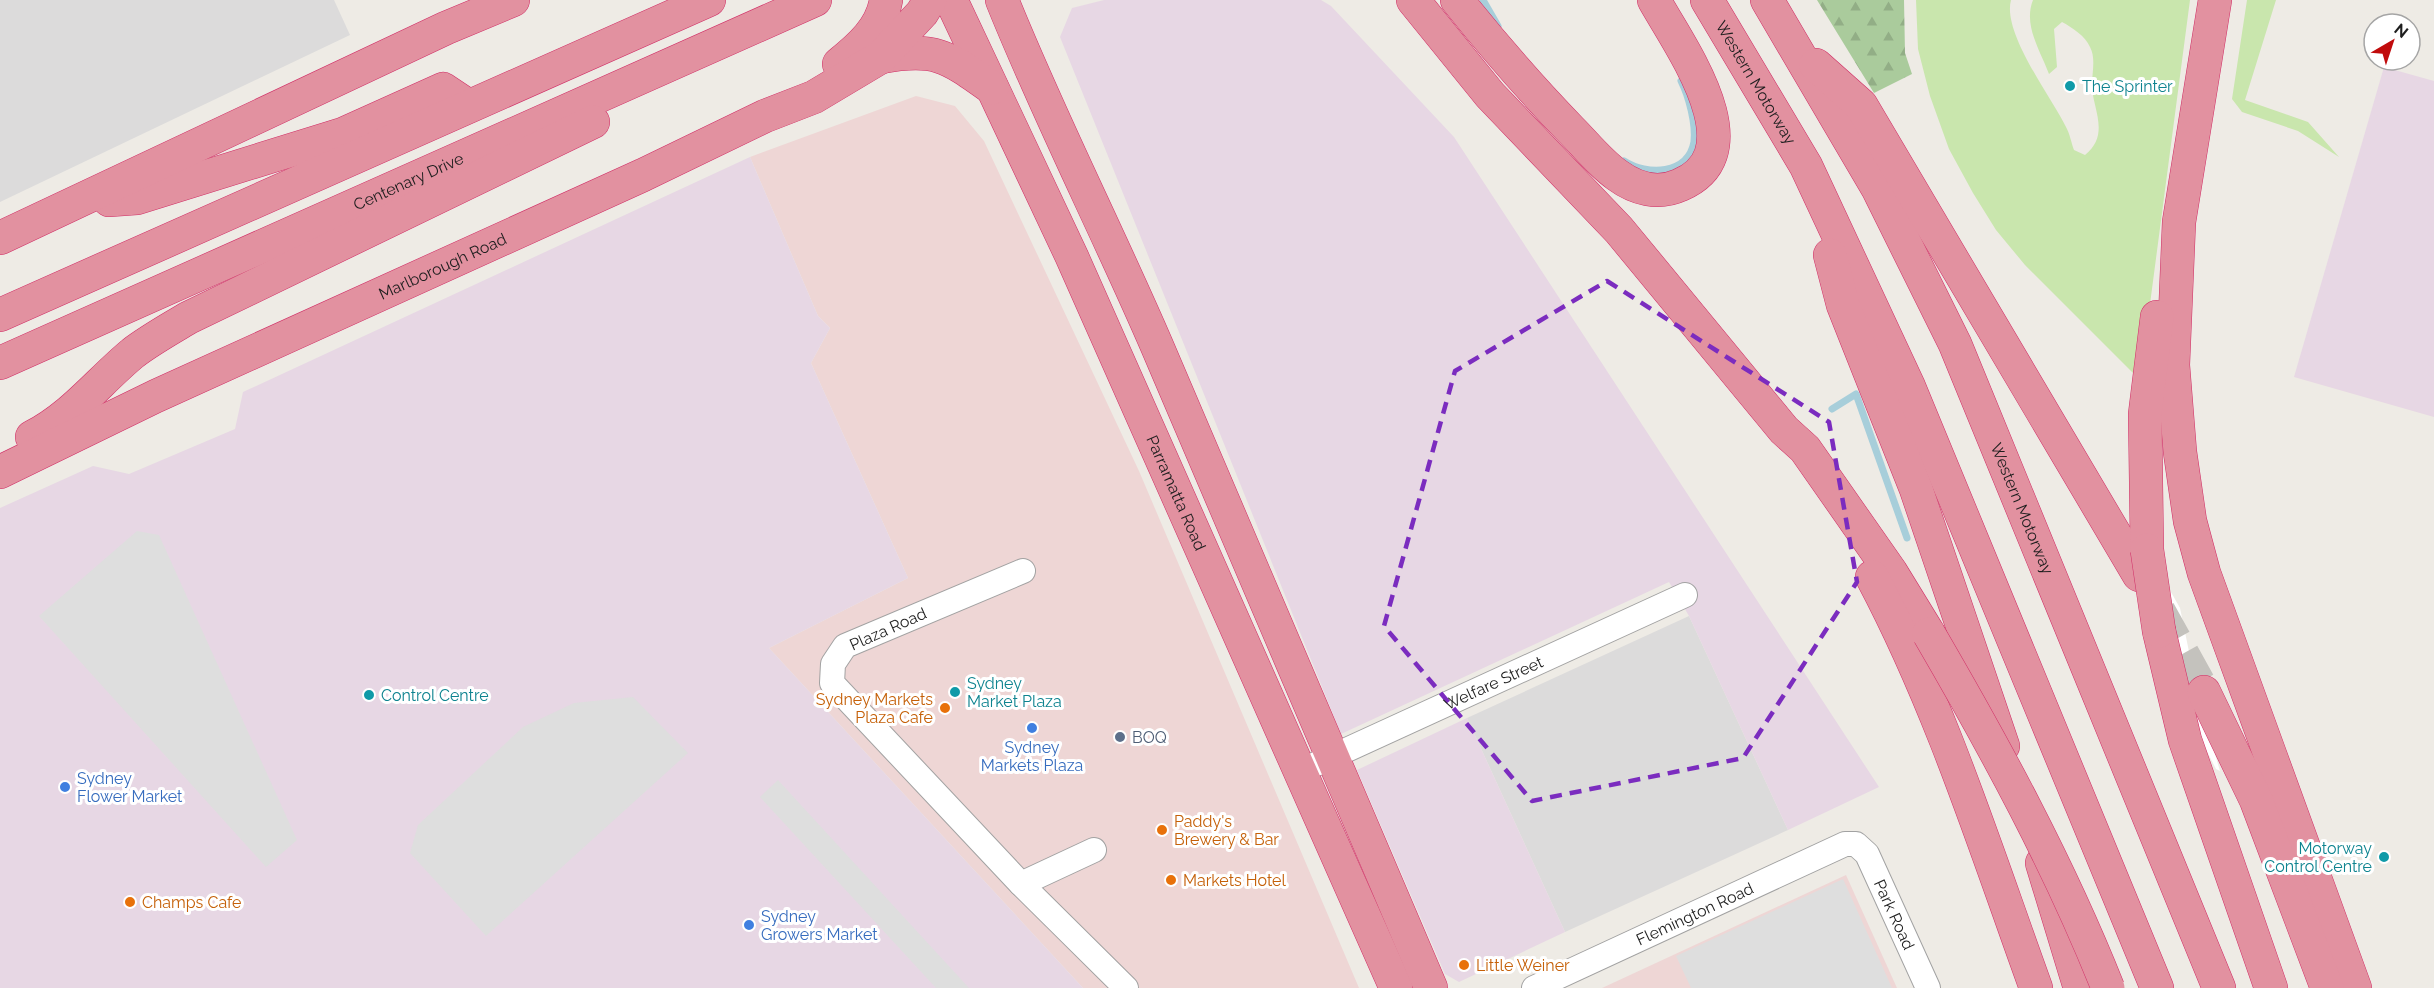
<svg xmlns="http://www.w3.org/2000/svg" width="2434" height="988" viewBox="0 0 2434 988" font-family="Raleway,sans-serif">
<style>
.residential{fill:#dcdbdb}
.commercial{fill:#eed6d5}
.industrial{fill:#e7d7e4}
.grass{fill:#c9e6ad}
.forest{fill:url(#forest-firs)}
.parking{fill:#dedede}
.pier{fill:#fff}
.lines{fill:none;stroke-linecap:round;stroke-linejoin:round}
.stream{stroke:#a7ceda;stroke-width:7}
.highway-tunnel{stroke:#c4c2bd;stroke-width:33;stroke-dasharray:33 16;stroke-linecap:butt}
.street-casing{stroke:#a2a2a2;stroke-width:26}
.highway-casing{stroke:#d02e66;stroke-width:34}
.street{stroke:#fff;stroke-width:24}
.highway{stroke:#e291a0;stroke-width:33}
.highway-bridge-casing{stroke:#d02e66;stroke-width:34;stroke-linecap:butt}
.highway-bridge{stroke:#e291a0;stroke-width:33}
.marked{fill:none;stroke:#7b2cbf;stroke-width:4.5;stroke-dasharray:12 8;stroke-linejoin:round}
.culture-dot{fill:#0f9aa8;stroke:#fff;stroke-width:2}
.food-dot{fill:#e8710a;stroke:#fff;stroke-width:2}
.shop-dot{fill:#3f7fe0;stroke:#fff;stroke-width:2}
.service-dot{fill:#5c6f8a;stroke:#fff;stroke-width:2}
.labels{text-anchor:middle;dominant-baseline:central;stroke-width:6;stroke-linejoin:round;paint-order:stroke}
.street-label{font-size:16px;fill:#1e1e1e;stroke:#fff}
.culture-label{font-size:16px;fill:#0d838f;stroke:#fff;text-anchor:start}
.food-label{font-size:16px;fill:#c56008;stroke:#fff;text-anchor:start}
.service-label{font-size:16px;fill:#4e5e75;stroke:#fff;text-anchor:start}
.shop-label{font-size:16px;fill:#366cbe;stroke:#fff;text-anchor:start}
</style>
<defs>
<pattern id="forest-firs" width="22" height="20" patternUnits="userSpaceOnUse" patternTransform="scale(1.5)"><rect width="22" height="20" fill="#aacb9c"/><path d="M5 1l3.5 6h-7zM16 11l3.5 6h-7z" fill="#92ae86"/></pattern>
</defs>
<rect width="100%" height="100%" fill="#eeebe5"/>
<g class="residential">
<polygon points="0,0 334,0 350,35 0,202"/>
<polygon points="1689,616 1788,830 1565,932 1467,718"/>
</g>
<g class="commercial">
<polygon points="916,96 955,106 984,141 1139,471 1359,988 1083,988 769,648 908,578 811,363 830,328 818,316 750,157"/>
<polygon points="1846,875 1897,988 1602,988"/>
</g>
<g class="industrial">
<polygon points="1104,0 1321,0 1331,6 1454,137 1879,787 1788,830 1689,616 1669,582 1341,734 1060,37 1072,8"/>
<polygon points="2384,67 2434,81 2434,417 2294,377"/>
<polygon points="750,157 818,316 830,328 811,363 908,578 769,648 1083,988 0,988 0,508 93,466 129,474 235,429 243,392"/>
<polygon points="1467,718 1565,932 1459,982 1445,974 1357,770"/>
</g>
<g class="grass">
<path d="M1916,0H2011C2002,33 2052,98 2066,127C2070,134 2071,142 2074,150L2085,155C2111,134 2092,108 2092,85C2092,73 2096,58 2090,47C2085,36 2073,28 2062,22L2054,29L2057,67L2049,74C2040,50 2023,25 2033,0H2190L2140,380L2025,265L1996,230L1973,193L1949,149L1930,96L1918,49Z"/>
<polygon points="2247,0 2276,0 2245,100 2308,122 2339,157 2298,131 2242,112 2232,99"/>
</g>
<polygon class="forest" points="1817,0 1904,0 1905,53 1912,74 1874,93"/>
<g class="parking">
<polygon points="137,531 159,535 297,840 266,867 39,616"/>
<polygon points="633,697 688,753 486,936 410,853 418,825 523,727 574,703"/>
<polygon points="778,780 969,988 936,988 760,797"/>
<polygon points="1843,879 1892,988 1691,988 1676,956"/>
</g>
<polygon class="pier" points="2137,532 2180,608 2199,700 2220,771 2216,769 2150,640"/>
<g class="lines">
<g class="stream">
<polyline points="1483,0 1498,26"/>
<path d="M1624,161C1647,176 1688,175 1694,142C1696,124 1689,97 1681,81"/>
<polyline points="1832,409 1856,394 1907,538"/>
</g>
<polyline class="highway-tunnel" points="2159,611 2204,692"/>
<g class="street-casing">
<g id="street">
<polyline points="1023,571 845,646 833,664 832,683 1021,884 1094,850"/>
<path id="s1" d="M1316,764L1685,595"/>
<polyline points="1021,884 1126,988"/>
<path id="s2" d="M1534,988L1845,844H1856L1867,854L1928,988"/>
</g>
</g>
<g class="highway-casing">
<g id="highway">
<path id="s3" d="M951,0L1072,257L1396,988"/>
<path d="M1002,0C1049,117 1107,230 1157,346C1250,559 1338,775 1431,988"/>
<polyline points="1413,0 1490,95 1619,230 1784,430 1805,449 1891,572 1929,634"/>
<path d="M1457,0C1493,45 1531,89 1571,130C1586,145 1599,162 1617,175C1636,189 1658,195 1680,185C1758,152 1679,45 1654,0"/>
<path id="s4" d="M1707,0L1806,166L1909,387L2157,988"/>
<path id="s5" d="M1767,0L1878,189L1955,344L2219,988"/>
<polyline points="2215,0 2179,222 2173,365 2180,452 2190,521 2204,573 2355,988"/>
<path d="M881,57C936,47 947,56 992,88"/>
<path d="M839,64C860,47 882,28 886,0"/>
<polyline points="1816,65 1861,105 2139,575"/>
<polyline points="109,200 137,198 343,134 443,89 467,105"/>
<polyline points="0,238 446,28 513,0"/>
<polyline points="1830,255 1843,305 1916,489 2003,746"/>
<polyline points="0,315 709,0"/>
<path id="s6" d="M0,363L815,0"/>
<path d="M32,437C72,417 99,381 133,353C150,340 170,329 188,318L593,122"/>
<path id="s7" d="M0,472L156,396L643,175L765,116L814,97L881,57L922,13L930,0"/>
<polyline points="2147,550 2145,414 2157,317"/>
<path d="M1872,577C1941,707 1986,850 2036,988"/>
<polyline points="2159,631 2185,740 2271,988"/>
<polyline points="2204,692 2256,800 2327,988"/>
<polyline points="2042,863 2080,988"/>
</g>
</g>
<use href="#street" class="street"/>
<use href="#highway" class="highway"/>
<g class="highway-bridge-casing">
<g id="highway-bridge">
<polyline points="2147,550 2159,631"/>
<path d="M1929,634C1996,749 2059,865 2108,988"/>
</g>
</g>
<use href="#highway-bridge" class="highway-bridge"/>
</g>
<path class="marked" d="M1607,281L1829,422L1857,582L1743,758L1532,801L1384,626L1455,371Z"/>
<g class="culture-dot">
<circle cx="2070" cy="86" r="6"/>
<circle cx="955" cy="692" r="6"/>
<circle cx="369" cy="695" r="6"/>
<circle cx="2384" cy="857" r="6"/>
</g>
<g class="food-dot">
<circle cx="945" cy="708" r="6"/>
<circle cx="1162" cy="830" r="6"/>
<circle cx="1171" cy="880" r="6"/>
<circle cx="130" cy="902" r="6"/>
<circle cx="1464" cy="965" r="6"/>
</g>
<g class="shop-dot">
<circle cx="1032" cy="728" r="6"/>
<circle cx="65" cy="787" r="6"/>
<circle cx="749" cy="925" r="6"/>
</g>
<circle class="service-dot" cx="1120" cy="737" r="6"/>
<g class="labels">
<g class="street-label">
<text stroke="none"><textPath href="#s4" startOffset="96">Western Motorway</textPath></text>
<text stroke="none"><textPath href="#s6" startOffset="447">Centenary Drive</textPath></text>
<text stroke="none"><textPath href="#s7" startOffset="488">Marlborough Road</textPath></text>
<text stroke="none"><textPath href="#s3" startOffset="542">Parramatta Road</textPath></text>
<text stroke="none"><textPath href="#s5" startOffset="570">Western Motorway</textPath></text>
<text transform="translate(888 629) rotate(-24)">Plaza Road</text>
<text stroke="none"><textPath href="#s1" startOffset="195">Welfare Street</textPath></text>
<text stroke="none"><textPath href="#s2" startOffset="177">Flemington Road</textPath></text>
<text stroke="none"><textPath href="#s2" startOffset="435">Park Road</textPath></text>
</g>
<g class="culture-label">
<text x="2082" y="86">The Sprinter</text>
<text x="967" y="683">Sydney<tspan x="967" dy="18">Market Plaza</tspan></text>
<text x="381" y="695">Control Centre</text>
<text x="2372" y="848" text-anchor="end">Motorway<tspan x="2372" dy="18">Control Centre</tspan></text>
</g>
<g class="food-label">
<text x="933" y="699" text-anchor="end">Sydney Markets<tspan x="933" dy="18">Plaza Cafe</tspan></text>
<text x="1174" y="821">Paddy's<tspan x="1174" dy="18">Brewery &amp; Bar</tspan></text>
<text x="1183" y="880">Markets Hotel</text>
<text x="142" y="902">Champs Cafe</text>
<text x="1476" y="965">Little Weiner</text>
</g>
<g class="service-label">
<text x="1132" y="737">BOQ</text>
</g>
<g class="shop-label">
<text x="1032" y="747" text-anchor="middle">Sydney<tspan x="1032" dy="18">Markets Plaza</tspan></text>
<text x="77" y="778">Sydney<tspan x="77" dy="18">Flower Market</tspan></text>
<text x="761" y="916">Sydney<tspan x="761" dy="18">Growers Market</tspan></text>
</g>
</g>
<g transform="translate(2392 42) rotate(39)"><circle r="28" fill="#ffffff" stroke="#a5a5a5" stroke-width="1.5"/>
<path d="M0-4.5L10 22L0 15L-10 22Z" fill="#c10b0c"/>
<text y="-9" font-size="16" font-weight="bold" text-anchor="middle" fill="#1e1e1e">N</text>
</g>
</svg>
